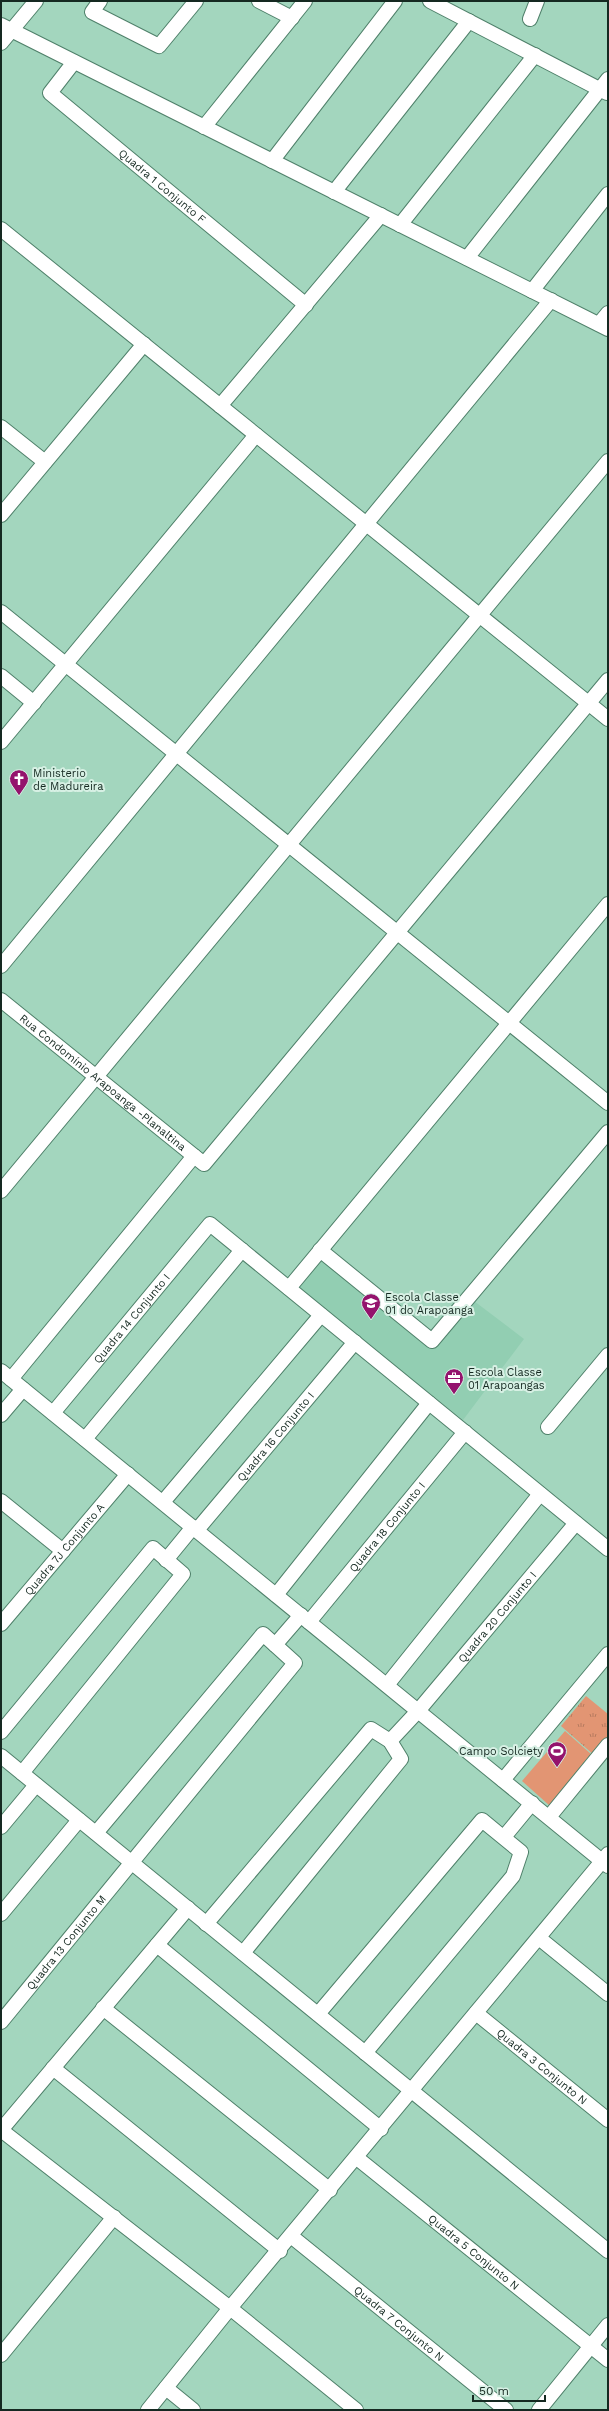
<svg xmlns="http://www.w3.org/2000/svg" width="609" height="2411" viewBox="0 0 609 2411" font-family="'Work Sans',sans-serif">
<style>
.built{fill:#92ceb2}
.grass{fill:url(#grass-tufts)}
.pitch{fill:#e29573}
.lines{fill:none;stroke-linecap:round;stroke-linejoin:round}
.minor-casing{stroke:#4f806a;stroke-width:16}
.minor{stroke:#fff;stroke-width:14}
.labels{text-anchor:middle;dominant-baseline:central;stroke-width:4;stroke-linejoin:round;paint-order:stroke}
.street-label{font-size:11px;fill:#152921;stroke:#d7f0e4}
.poi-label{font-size:11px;fill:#152921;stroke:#d7f0e4;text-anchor:start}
</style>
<defs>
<pattern id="grass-tufts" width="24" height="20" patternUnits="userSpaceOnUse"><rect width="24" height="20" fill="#e29573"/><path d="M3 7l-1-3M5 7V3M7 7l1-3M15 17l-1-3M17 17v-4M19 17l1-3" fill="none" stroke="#b67a5e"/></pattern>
</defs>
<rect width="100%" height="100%" fill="#a3d6be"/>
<polygon class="built" points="325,1257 436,1346 474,1301 524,1339 463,1420 299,1288"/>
<polygon class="grass" points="586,1696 608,1714 608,1740 595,1756 561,1726"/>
<polygon class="pitch" points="565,1731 591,1754 550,1806 522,1781"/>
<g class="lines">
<g class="minor-casing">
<g id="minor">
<polyline points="100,1 92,12 159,46 196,1"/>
<polyline points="259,1 292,18"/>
<polyline points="430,1 607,93"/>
<polyline points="530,19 537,1"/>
<polyline points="1,25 608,329"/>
<polyline points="1,43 36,1"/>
<path id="s1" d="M74,62L50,93L306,305"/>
<polyline points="204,127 305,1"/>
<polyline points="272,161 395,1"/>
<polyline points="334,192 469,21"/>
<polyline points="400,225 535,55"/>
<polyline points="1,229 608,719"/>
<polyline points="467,258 608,79"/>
<polyline points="532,291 608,194"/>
<polyline points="599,324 608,313"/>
<polyline points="220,406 381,215"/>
<polyline points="1,427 45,462"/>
<polyline points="1,515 144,344"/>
<polyline points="1,612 608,1103"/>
<polyline points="1,676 34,703"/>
<polyline points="1,742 256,435"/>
<polyline points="1,966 551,300"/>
<path id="s2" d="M1,1000L204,1164L608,680"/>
<polyline points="1,1191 608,461"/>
<polyline points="320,1250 432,1341 608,1132"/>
<polyline points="289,1288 608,904"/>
<polyline points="1,1371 608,1866"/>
<polyline points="11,1379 194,1156"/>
<path id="s3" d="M53,1413L210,1224L608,1549"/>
<polyline points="1,1415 23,1389"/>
<polyline points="548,1427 608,1355"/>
<polyline points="85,1439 242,1250"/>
<polyline points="1,1501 63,1551"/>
<polyline points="163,1502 321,1315"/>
<path id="s4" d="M197,1530L355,1342"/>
<polyline points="166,1560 193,1527"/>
<polyline points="276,1595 429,1403"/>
<path id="s5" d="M309,1622L465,1432"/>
<path id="s6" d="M1,1624L128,1474"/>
<polyline points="275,1645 301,1615"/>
<polyline points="387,1685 540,1494"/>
<polyline points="1,1732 153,1548 183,1574 22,1773"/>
<path id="s7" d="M390,1741L418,1711L576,1523"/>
<polyline points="1,1756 608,2251"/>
<polyline points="503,1780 608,1654"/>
<polyline points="549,1817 608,1745"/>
<polyline points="1,1827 36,1785"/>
<polyline points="504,1837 532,1803"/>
<polyline points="1,1914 79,1820"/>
<polyline points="206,1924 371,1729 390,1741 401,1759 243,1953"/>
<polyline points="539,1938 608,1994"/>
<polyline points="157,1945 381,2129"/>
<polyline points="103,2008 330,2190"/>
<path id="s8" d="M476,2013L608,2120"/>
<polyline points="318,2014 482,1820 521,1852 513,1876 365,2053"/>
<path id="s9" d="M1,2022L295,1663L263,1634L96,1833"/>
<polyline points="53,2068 280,2251"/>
<polyline points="1,2130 230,2308 356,2410"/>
<polyline points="1,2130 188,1908"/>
<path id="s10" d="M357,2158L608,2360"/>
<path id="s11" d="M291,2236L506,2410"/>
<polyline points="1,2355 114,2217"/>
<polyline points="166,2388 193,2410"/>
<polyline points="148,2410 230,2308 608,1854"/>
<polyline points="539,2410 608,2325"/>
</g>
</g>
<use href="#minor" class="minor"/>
</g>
<defs>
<g id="church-pin" transform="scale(1)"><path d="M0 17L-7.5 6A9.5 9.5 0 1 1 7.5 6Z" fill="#94136d" stroke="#d7f0e4"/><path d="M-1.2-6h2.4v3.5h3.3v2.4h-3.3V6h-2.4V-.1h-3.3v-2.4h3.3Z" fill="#fff"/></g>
<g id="school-pin" transform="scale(1)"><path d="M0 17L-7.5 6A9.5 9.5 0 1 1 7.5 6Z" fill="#94136d" stroke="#d7f0e4"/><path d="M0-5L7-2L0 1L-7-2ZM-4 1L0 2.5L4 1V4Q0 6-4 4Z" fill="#fff"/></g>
<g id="office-pin" transform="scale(1)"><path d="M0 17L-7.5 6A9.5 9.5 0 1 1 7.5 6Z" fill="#94136d" stroke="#d7f0e4"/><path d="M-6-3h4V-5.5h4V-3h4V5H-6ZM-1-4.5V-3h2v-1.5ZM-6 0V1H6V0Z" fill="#fff"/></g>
<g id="stadium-pin" transform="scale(1)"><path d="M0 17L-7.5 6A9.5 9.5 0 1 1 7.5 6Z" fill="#94136d" stroke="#d7f0e4"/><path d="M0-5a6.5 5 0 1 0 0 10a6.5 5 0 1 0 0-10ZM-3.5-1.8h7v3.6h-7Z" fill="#fff"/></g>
</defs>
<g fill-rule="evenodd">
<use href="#church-pin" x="19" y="779"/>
<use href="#school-pin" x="371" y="1303"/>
<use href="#office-pin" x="454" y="1378"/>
<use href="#stadium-pin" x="557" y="1751"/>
</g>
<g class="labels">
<g class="street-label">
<text stroke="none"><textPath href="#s1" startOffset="185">Quadra 1 Conjunto F</textPath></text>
<text stroke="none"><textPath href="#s2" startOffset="131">Rua Condomínio Arapoanga -Planaltina</textPath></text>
<text stroke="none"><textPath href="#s3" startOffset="123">Quadra 14 Conjunto I</textPath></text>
<text stroke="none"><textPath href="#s4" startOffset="122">Quadra 16 Conjunto I</textPath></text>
<text stroke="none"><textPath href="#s5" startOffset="123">Quadra 18 Conjunto I</textPath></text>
<text stroke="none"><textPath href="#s6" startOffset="98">Quadra 7J Conjunto A</textPath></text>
<text stroke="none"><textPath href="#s7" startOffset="164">Quadra 20 Conjunto I</textPath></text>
<text stroke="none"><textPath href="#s9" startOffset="103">Quadra 13 Conjunto M</textPath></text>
<text stroke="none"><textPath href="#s8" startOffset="85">Quadra 3 Conjunto N</textPath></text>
<text stroke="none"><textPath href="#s10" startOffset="150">Quadra 5 Conjunto N</textPath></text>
<text stroke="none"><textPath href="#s11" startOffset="139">Quadra 7 Conjunto N</textPath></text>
</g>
<g class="poi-label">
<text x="33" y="773">Ministerio<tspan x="33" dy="13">de Madureira</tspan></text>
<text x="385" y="1297">Escola Classe<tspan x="385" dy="13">01 do Arapoanga</tspan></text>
<text x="468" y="1372">Escola Classe<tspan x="468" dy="13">01 Arapoangas</tspan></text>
<text x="543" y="1751" text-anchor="end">Campo Solciety</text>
</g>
</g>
<rect width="609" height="2411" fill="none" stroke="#152921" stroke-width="4"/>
<path d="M473 2395v6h72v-6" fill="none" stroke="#152921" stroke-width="2"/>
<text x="479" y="2395" font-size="12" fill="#152921" stroke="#d7f0e4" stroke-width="3" paint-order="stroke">50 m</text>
</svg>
